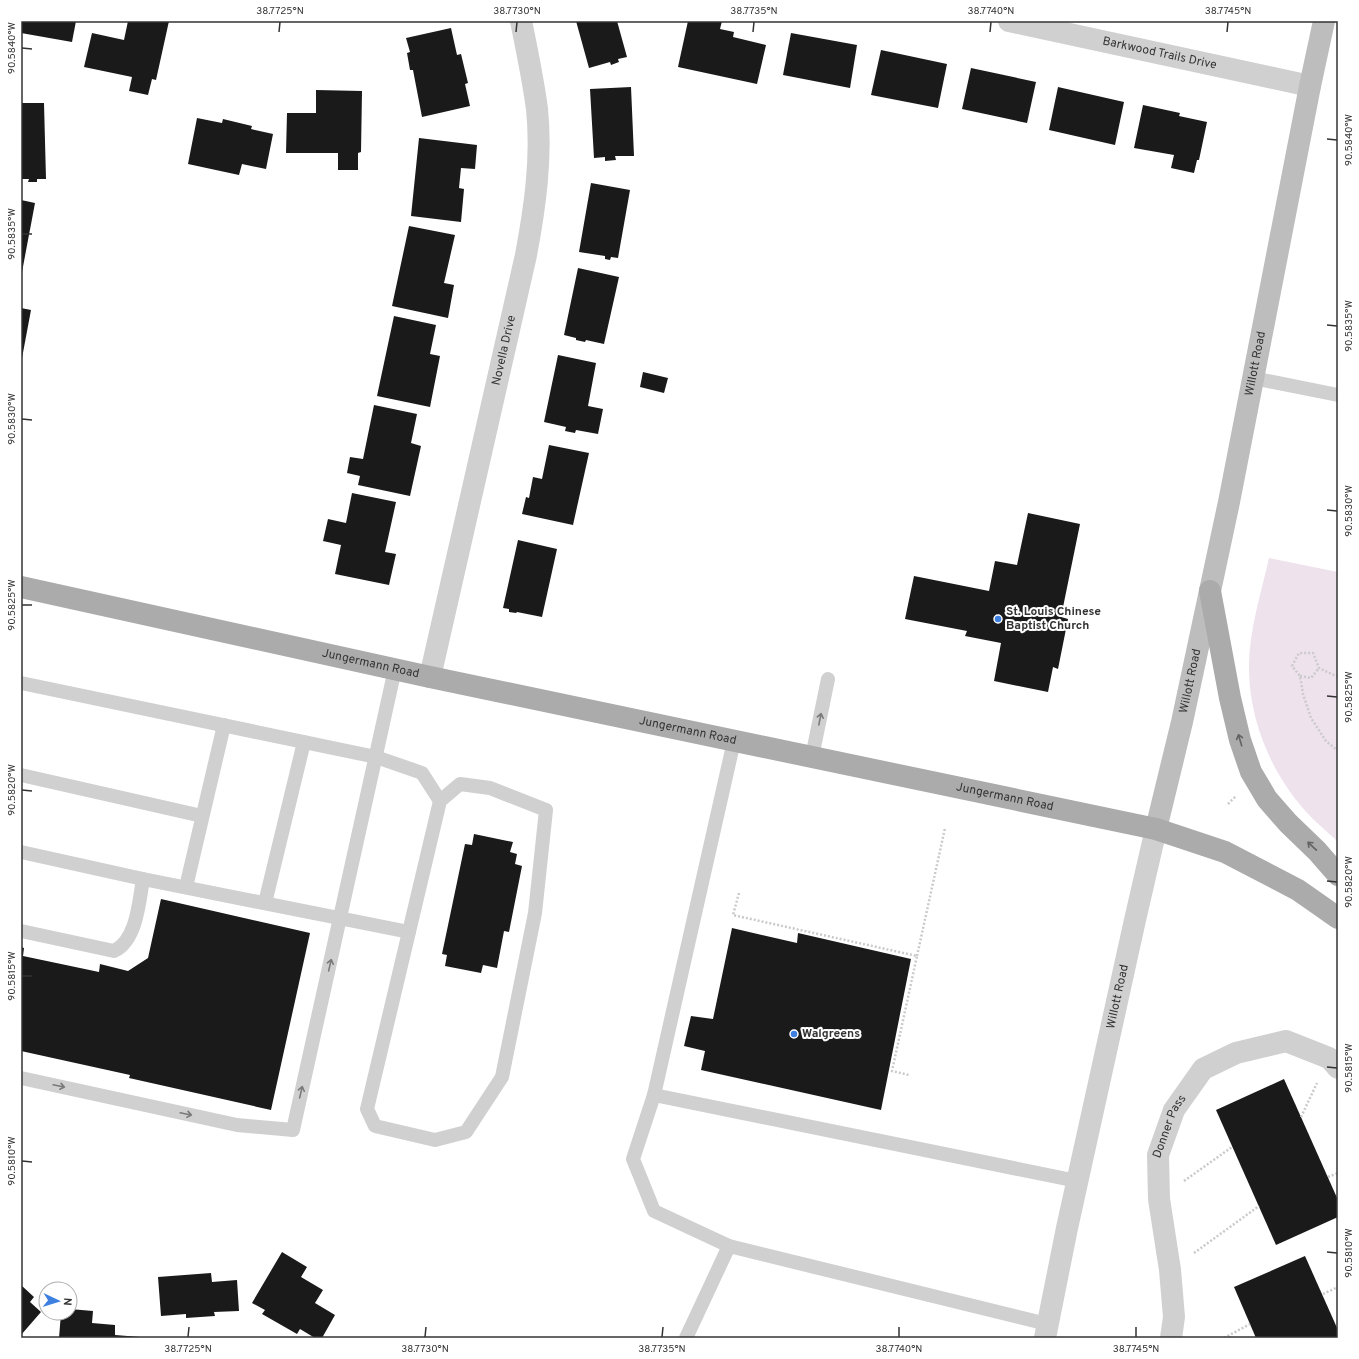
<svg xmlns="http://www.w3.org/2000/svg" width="1359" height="1359" viewBox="0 0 1359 1359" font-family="Overpass,sans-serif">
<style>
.green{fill:#eee2ed}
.building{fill:#1a1a1a}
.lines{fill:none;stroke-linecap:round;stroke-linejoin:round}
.path{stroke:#cacaca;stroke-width:2.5;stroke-dasharray:2 2;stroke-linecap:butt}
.service{stroke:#d0d0d0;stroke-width:14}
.minor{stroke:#d0d0d0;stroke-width:22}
.secondary{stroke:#bdbdbd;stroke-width:22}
.primary{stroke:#ababab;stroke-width:22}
.oneway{stroke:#7a7a7a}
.oneway2{stroke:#636363}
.ticks{fill:none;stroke:#333;stroke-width:1.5}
.poi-dot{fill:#3e80e0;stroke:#fff;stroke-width:1.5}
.labels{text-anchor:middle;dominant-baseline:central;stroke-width:4;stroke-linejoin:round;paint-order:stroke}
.street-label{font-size:12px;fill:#333;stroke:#fff}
.poi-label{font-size:12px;font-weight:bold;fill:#333;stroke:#fff;text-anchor:start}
.neatline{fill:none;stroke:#333;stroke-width:1.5}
.ticks-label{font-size:10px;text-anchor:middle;fill:#333}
</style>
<rect width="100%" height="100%" fill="#fff"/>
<path class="green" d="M1269,558L1338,572V842C1330,834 1321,827 1313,819C1275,781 1250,726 1249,671C1248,633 1261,594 1269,558Z"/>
<g class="building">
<polygon points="21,21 76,21 72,42 21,33"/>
<polygon points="128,21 169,21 156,80 152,79 148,95 129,91 132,77 84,67 92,33 124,40"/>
<polygon points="576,21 617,21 627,57 618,59 619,62 611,65 610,62 589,68"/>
<polygon points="688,21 722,21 720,29 734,32 733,37 766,45 757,84 678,67"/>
<polygon points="451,28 457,55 461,54 468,83 465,84 470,106 422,117 413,70 410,70 407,53 410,52 406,38"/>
<polygon points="791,33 857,45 850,88 783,75"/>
<polygon points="881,50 947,64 938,108 871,95"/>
<polygon points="971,68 1036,82 1027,123 962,109"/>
<polygon points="631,87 634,156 615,156 616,160 605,161 605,157 594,158 590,89"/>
<polygon points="1058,87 1124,102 1115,145 1049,130"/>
<polygon points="316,90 362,91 361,152 358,153 358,170 338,170 338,153 286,153 287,113 316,113"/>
<polygon points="21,103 44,103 46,179 37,179 37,182 28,182 29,179 21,179"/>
<polygon points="1143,105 1180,113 1179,116 1207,122 1199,160 1197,160 1194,173 1171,168 1174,155 1134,148"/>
<polygon points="197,118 222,123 223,119 252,126 251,129 273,134 266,169 242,164 239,175 188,164"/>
<polygon points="419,138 477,145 475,169 461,168 459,188 464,189 461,222 411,216"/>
<polygon points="591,183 630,190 618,258 611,257 610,260 605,259 605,256 579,252"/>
<polygon points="21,200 35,203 22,272 21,272"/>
<polygon points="409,226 455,235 444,283 454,285 448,318 392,306"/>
<polygon points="578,268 619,277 604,344 586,340 585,342 576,340 576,338 564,335"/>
<polygon points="21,308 31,310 22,358 21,358"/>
<polygon points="394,316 436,325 430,354 440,356 430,407 377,396"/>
<polygon points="558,355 596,363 588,406 603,409 598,434 576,430 575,433 565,431 566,427 544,422"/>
<polygon points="643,372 668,378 664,393 640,387"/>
<polygon points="374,405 417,414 411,443 421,446 410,496 358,485 360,476 347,473 350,457 363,459"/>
<polygon points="549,445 589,453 573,525 522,514 526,497 529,498 533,477 542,479"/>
<polygon points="352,493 396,502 385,552 396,554 389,585 335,574 341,545 323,541 328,519 346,523"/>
<polygon points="1028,513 1080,524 1061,617 1068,619 1058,669 1053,667 1048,692 994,681 1001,643 965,636 967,631 905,619 914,576 989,591 995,561 1017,565"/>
<polygon points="518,540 557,549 542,617 517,612 516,613 509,612 509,609 503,608"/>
<polygon points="474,834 513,842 510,852 517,854 515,864 522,866 509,932 504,931 497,968 483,965 481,973 445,966 447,955 442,954 465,844 472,845"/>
<polygon points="161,899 310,933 271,1110 129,1078 130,1075 21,1051 21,947 24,948 23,956 99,972 100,964 128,971 148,958"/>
<polygon points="732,928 797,943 798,933 911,959 881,1110 701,1070 705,1051 684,1046 691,1016 713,1019"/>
<polygon points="1284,1079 1338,1200 1338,1217 1276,1245 1216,1110"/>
<polygon points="282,1252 307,1267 301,1277 323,1290 315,1303 335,1315 322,1338 315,1338 300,1329 297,1334 262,1314 265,1310 252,1303"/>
<polygon points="1305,1256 1338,1330 1338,1338 1256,1338 1234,1287"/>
<polygon points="211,1273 212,1282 237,1280 239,1311 214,1312 215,1316 186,1318 186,1314 161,1316 158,1277"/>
<polygon points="21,1285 34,1297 30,1302 41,1312 21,1335"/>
<polygon points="70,1309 93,1311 92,1323 115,1325 115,1335 140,1337 140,1338 59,1338 61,1313 70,1313"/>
</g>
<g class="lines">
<g class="path">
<polyline points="1300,676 1311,678 1319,668"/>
<polyline points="1338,677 1319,668 1313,653 1299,653 1292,666 1300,676 1303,694 1311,718 1326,741 1338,751"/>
<polyline points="1228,804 1236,796"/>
<polyline points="739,893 733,915 917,956 892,1071 909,1075"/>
<polyline points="917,956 945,828"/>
<polyline points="1301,1117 1317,1083"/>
<polyline points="1328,1177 1338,1173"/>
<polyline points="1184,1181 1232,1147"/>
<polyline points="1194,1253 1259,1206"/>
<polyline points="1323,1294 1338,1287"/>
<polyline points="1224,1338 1250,1324"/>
</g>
<g class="service">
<polyline points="1253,378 1338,395"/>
<polyline points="21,683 376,757 422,773 440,801"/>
<polyline points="734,741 654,1095 1077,1181"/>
<polyline points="812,757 828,679"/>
<polyline points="21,775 202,816"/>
<polygon points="460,784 490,788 546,810 535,913 502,1077 466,1132 435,1140 375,1126 367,1109 440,801"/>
<polyline points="21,852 143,879"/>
<polyline points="186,887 224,725"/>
<polyline points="265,903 304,742"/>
<path d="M21,931L114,951C137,940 139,902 143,879L409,932"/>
<polyline points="21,1078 237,1125 293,1130 395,669"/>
<polyline points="654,1095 633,1159 654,1211 729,1246 1047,1324"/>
<polyline points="686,1338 729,1246"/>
</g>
<g class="minor">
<path id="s1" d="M1009,21L1310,86"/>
<path id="s2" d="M430,677L526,255C535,207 542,158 537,109C533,79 527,50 521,21"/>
<path id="s3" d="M1045,1338L1067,1228L1135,920L1156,829"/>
<path id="s4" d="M1171,1338L1174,1317L1170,1270L1159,1199L1158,1155L1174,1110L1203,1069L1236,1053L1286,1041L1329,1058L1338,1068"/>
</g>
<path class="secondary" id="s5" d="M1156,829L1182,722L1229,502L1310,86L1324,21"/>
<g class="primary">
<path id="s6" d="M21,587L430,677L1156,829L1225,852L1298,890L1338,918"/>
<polyline points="1210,591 1230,698 1240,740 1251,772 1267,799 1288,823 1317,851 1338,875"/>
</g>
</g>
<defs><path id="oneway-shaft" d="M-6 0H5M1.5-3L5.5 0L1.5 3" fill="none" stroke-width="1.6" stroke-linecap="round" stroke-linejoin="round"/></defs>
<g class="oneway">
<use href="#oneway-shaft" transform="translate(820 719) rotate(-79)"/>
<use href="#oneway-shaft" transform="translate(330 965) rotate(-77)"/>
<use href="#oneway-shaft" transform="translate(59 1086) rotate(12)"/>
<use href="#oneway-shaft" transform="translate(301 1092) rotate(-77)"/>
<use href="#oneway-shaft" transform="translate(186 1114) rotate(12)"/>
</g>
<g class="oneway2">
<use href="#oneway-shaft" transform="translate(1240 740) rotate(-106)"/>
<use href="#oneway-shaft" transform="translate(1312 846) rotate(-137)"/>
</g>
<path class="ticks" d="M279,32L280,22M516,32L517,22M753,32L754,22M990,32L991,22M1227,32L1228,22M22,48L32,49M1327,139L1337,140M22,234H32M1327,325L1337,326M22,419L32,420M1327,510L1337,511M22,605H32M1327,696L1337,697M22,790L32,791M1327,881L1337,882M22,976H32M1327,1067L1337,1068M22,1161L32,1162M1327,1252L1337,1253M188,1337L189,1327M425,1337L426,1327M662,1337L663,1327M899,1337V1327M1136,1337V1327"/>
<g class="poi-dot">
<circle cx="998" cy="619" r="4"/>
<circle cx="794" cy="1034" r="4"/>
</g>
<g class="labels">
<g class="street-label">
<text stroke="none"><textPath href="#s1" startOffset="154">Barkwood Trails Drive</textPath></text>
<text stroke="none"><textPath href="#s2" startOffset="335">Novella Drive</textPath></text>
<text stroke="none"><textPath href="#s5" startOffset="476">Willott Road</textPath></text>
<text stroke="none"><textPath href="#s6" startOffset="358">Jungermann Road</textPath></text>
<text stroke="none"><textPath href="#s5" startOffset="152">Willott Road</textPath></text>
<text stroke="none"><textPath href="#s6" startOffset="682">Jungermann Road</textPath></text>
<text stroke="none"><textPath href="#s6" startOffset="1006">Jungermann Road</textPath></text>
<text stroke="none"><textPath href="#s3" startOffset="349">Willott Road</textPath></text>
<text stroke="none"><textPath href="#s4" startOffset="215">Donner Pass</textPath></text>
</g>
<g class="poi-label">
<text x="1006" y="612">St. Louis Chinese<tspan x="1006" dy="14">Baptist Church</tspan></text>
<text x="802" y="1034">Walgreens</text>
</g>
</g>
<rect width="1359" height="1359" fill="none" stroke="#ffffff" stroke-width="44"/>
<g transform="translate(58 1301) rotate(94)"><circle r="19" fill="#ffffff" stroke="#adadad"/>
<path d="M0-3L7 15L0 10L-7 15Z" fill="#3e80e0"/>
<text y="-6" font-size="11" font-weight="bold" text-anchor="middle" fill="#333333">N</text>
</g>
<rect x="22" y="22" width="1315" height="1315" class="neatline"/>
<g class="ticks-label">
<text x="280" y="14">38.7725°N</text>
<text x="517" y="14">38.7730°N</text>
<text x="754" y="14">38.7735°N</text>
<text x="991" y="14">38.7740°N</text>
<text x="1228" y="14">38.7745°N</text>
<text transform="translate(11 48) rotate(-90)" y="4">90.5840°W</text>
<text transform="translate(1348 140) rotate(-90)" y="4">90.5840°W</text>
<text transform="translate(11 234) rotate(-90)" y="4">90.5835°W</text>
<text transform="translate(1348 326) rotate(-90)" y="4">90.5835°W</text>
<text transform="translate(11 419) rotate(-90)" y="4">90.5830°W</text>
<text transform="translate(1348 511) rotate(-90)" y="4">90.5830°W</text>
<text transform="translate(11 605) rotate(-90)" y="4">90.5825°W</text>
<text transform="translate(1348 697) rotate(-90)" y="4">90.5825°W</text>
<text transform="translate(11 790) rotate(-90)" y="4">90.5820°W</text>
<text transform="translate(1348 882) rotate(-90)" y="4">90.5820°W</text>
<text transform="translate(11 976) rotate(-90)" y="4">90.5815°W</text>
<text transform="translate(1348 1068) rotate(-90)" y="4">90.5815°W</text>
<text transform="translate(11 1161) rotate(-90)" y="4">90.5810°W</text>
<text transform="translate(1348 1253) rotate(-90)" y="4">90.5810°W</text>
<text x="188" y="1352">38.7725°N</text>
<text x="425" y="1352">38.7730°N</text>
<text x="662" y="1352">38.7735°N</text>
<text x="899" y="1352">38.7740°N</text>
<text x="1136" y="1352">38.7745°N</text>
</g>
</svg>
